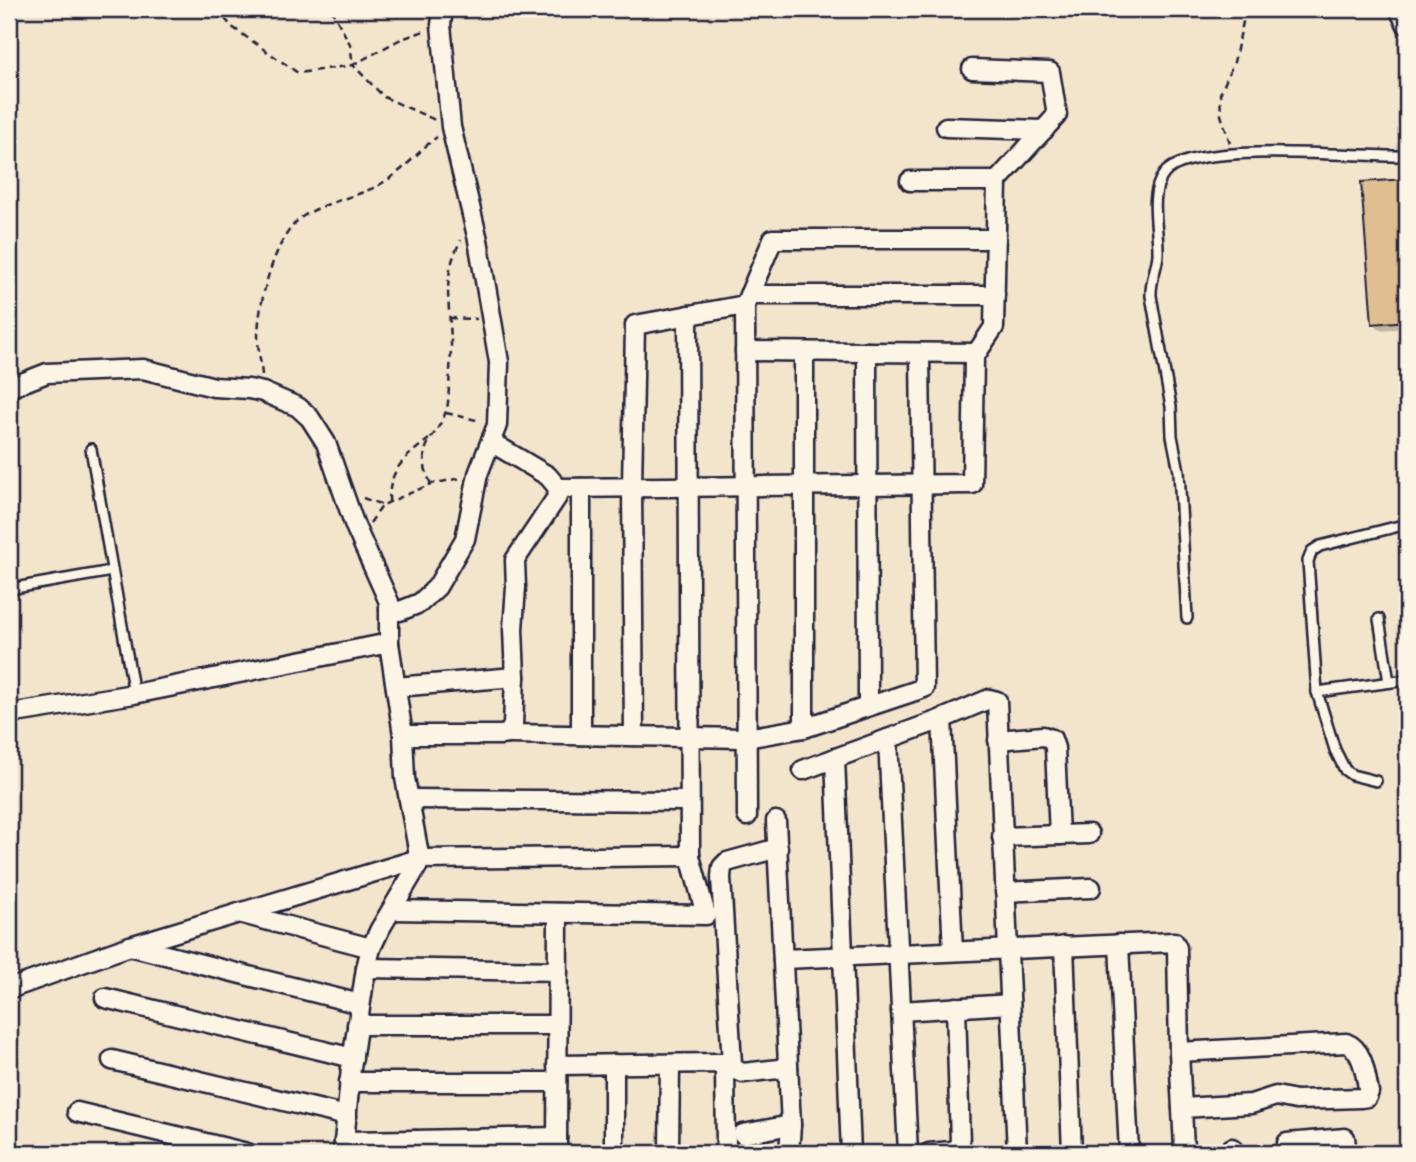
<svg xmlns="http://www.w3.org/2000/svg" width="1416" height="1162" viewBox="0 0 1416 1162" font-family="'Patrick Hand',sans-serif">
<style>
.shadow{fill:#0003}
.building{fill:#dfbe91;stroke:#22223b;stroke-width:2}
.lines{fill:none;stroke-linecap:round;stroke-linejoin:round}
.service-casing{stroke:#22223b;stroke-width:14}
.minor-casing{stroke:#22223b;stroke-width:23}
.path{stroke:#22223b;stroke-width:2.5;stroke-dasharray:7 5;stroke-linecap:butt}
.service{stroke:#fcf5e5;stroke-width:9}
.minor{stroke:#fcf5e5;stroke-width:18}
</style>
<rect width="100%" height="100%" fill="#f3e4cc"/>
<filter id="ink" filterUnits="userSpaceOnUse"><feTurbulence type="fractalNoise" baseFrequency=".0143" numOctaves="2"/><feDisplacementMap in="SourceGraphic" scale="14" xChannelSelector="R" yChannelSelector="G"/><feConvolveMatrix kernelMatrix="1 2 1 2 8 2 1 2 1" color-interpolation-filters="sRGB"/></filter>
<g filter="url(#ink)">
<polygon class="shadow" points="1407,181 1407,328 1380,330 1374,323 1363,184"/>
<polygon class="building" points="1407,179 1407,321 1372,324 1361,182"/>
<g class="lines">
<g class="service-casing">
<g id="service">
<polyline points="1404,401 1407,401"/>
<polyline points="91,449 134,694"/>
<polyline points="9,589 112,571"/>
<path d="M1187,618L1179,471L1172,436L1171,407L1151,296C1150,281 1157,268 1158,254C1159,230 1148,194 1164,174C1190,139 1361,158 1407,156"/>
<polyline points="1379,619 1389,682"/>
<polyline points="1317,692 1407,680"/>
<polyline points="1376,781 1352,775 1345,770 1335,750 1317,692 1308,561 1312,551 1320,546 1407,524"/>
</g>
</g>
<g class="minor-casing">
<g id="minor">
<polyline points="1399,9 1407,25"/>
<polyline points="946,127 1044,130"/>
<polyline points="910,181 997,181"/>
<polyline points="749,295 995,295"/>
<polyline points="745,351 977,353"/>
<polyline points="867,352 868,706"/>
<polyline points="9,388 47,373 143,369 214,387 249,389 263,392 298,407 310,418 326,443 355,526 389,602 389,643 403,735 405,778 418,849 418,865 380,929 371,948 366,968 351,1068 343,1153"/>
<polyline points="558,488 972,484 974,357 994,327 997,181 1057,115 1050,72 972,69"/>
<polyline points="389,610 400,611 420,603 437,587 465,539 478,474 497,425 499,362 478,240 451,127 441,25 443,9"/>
<polyline points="396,687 515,677"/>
<polyline points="9,714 134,694 389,643"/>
<polyline points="942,719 953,951"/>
<polyline points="804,728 804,352"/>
<polyline points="508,734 746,738 804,728 924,688 920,353"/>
<polyline points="403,735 500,735 508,734 513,725 515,677 513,629 516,587 515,560 557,497 558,488 548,476 491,442"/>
<polyline points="581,735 581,488"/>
<polyline points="634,736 632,487 635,325 745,305"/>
<polyline points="888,739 908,1153"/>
<polyline points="998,740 1043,736 1052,739 1055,748 1059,835"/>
<polyline points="835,758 851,1153"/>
<polyline points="803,770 942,719 989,699 997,701 1017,1153"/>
<polyline points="409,799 689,801"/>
<polyline points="747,816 745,305 773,239 996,239"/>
<polyline points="776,821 791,1125 789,1153"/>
<polyline points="1002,837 1089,834"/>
<polyline points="778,848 727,862 722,867 721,877 732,1064 734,1069 743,1073 788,1068"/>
<polyline points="1005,892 1091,888"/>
<polyline points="392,910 706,915 690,856 688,315"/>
<polyline points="239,913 371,948"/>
<polyline points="1119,944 1129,1153"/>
<polyline points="130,946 360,1004"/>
<polyline points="1064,946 1072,1153"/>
<polyline points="783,959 1174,942 1177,948 1179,1052 1184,1148"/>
<polyline points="366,968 558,971"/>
<polyline points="9,989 130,946 418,859 690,856"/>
<polyline points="105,998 353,1058"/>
<polyline points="901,1011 1010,1004"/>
<polyline points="357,1025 557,1025"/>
<path d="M1179,1052L1346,1043C1364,1050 1365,1075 1369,1092L1367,1097L1361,1098L1296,1100L1276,1096L1251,1104L1182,1108"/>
<polyline points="112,1060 347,1116"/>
<polyline points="614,1064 614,1153"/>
<polyline points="557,1065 721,1063 725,1070 726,1148"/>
<polyline points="349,1082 557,1082"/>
<polyline points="77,1112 247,1153"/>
<polyline points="743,1134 791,1125"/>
<polyline points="415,1140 557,1137"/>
<polyline points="344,1141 415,1140 415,1153"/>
<polyline points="1232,1148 1233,1153"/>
<polyline points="669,1150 670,1064"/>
<polyline points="557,1153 558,913"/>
<polyline points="929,1153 952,1151 958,1148 960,1143 956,1007"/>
<polyline points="1288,1153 1287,1143 1345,1138 1347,1153"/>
</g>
</g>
<g class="path">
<polyline points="217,9 232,27 298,73 353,65 384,97 435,120"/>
<polyline points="331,9 350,44 353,65 399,40 427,30"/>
<polyline points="1230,143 1221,115 1220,94 1234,62 1246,9"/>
<polyline points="449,318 477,319"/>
<path d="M262,375C261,363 258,350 258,338C258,304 274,234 305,215C330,200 360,197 384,182C405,170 418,151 437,137"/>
<polyline points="446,413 481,421"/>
<path d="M431,484C411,440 441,440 448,403C449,383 451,363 451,342C450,303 441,277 461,240"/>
<polyline points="363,498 383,505"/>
<path d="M389,502C389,469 404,458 429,439"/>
<polyline points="370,523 383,505 431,484 461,478"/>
</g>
<use href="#service" class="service"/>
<use href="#minor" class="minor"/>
</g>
</g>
<rect width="1416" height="1162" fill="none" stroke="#fcf5e5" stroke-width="35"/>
<rect x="18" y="18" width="1381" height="1127" fill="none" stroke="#22223b" stroke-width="2.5" filter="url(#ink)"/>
</svg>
